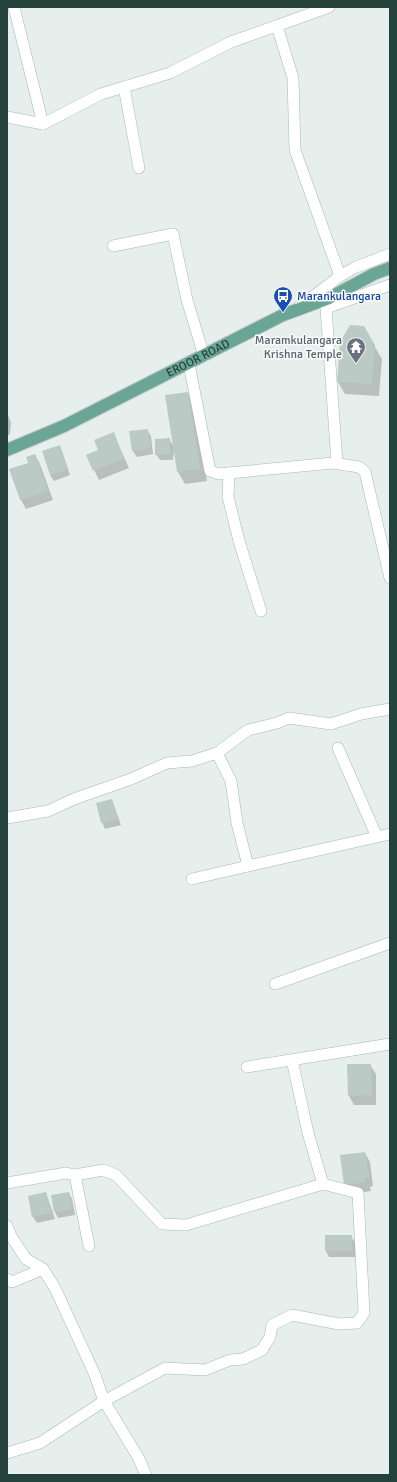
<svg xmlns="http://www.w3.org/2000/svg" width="397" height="1482" viewBox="0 0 397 1482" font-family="Signika,sans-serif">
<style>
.shadow{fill:#0003}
.building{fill:#bbcac4}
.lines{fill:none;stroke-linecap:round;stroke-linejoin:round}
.minor-casing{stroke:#a8b8b2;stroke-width:12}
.major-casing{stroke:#c2cac8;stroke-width:14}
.minor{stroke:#fff;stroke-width:11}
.major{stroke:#6aa596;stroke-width:12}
.labels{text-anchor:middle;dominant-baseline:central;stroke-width:3;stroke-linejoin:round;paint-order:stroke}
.transit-label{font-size:12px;fill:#164399;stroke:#f7fbf9;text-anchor:start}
.worship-label{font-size:12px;fill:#5b616d;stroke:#f7fbf9;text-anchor:end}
.street-label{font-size:12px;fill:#24423a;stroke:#f7fbf9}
</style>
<rect width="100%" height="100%" fill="#e6efeb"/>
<g class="shadow">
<polygon points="363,327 382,359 379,396 345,394 338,382"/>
<polygon points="188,393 195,405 207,481 185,484 178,472 174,450 173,460 160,460 156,454 169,439 174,447"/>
<polygon points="7,413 11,422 10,434 7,436"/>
<polygon points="147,430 151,436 153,454 137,457 133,451"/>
<polygon points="113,433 129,468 99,480 87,455 99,451"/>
<polygon points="60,446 70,475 54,481 50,475"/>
<polygon points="35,455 40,464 53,500 26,509 21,500 11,470 29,464"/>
<polygon points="112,800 121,825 105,829 102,822"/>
<polygon points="370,1065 376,1074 376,1105 354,1105 349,1096"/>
<polygon points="365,1153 370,1162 373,1186 370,1187 371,1191 351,1194 345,1184"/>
<polygon points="46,1193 55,1219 37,1223 33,1217 30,1197"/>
<polygon points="69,1193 72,1199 75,1215 58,1218 55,1212"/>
<polygon points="351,1236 355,1243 355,1257 329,1257 326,1251"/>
</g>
<g class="building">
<polygon points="350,325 364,326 375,345 372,384 337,382 340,342"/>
<polygon points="188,392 200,469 177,472 165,395"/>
<polygon points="148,429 150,448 132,451 129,431"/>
<polygon points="114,432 124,459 93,471 86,455 98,450 94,440"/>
<polygon points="170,438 170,454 155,455 155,439"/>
<polygon points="60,445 68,469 50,475 42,451"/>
<polygon points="35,454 48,491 20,500 9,469 28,463 26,457"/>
<polygon points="112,799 118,819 101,823 96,803"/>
<polygon points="347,1064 371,1064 372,1095 348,1096"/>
<polygon points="365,1152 369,1177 365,1177 366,1182 344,1185 340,1155"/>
<polygon points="46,1192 52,1213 32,1217 28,1196"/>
<polygon points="69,1192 72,1209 54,1212 51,1195"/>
<rect x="325" y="1235" width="27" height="16"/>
</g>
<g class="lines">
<g class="minor-casing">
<g id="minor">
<polyline points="277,26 293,78 295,150 340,276"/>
<polyline points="124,87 139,168"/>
<polyline points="7,117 43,124 14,7"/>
<polyline points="43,124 101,94 170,73 231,42 329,7"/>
<polyline points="113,246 173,234 187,300 204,356"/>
<polyline points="298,308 340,276 356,267 390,254"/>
<polyline points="189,364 210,471 219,474 229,473 333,463 359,467 365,472 390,578"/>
<polyline points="337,463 326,308 390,285"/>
<polyline points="229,473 228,497 239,541 261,611"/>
<polyline points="338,748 377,837"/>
<polyline points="217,753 231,781 237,823 248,866 390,834"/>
<polyline points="7,818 48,811 74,799 131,779 167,763 192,761 217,753 248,730 277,723 289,718 331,724 361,714 390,709"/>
<polyline points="192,879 248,866"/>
<polyline points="275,984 390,943"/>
<polyline points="292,1060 308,1133 323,1184"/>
<polyline points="247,1067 390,1044"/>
<polyline points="7,1183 66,1173 75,1175 89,1246"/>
<polyline points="7,1226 11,1236 26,1259 43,1269 55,1288 95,1375 104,1401 138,1457 146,1475"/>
<polyline points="7,1279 12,1282 43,1269"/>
<polyline points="7,1453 40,1443 104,1401 165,1368 205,1370 230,1360 243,1359 262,1350 270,1337 272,1325 292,1315 339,1324 357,1323 364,1313 358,1193 323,1184 186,1225 162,1224 116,1175 103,1170 75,1175"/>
</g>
</g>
<g class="major-casing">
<g id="major">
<path id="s1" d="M7,450L64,426L283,315L329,298L374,274L390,268"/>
</g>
</g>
<use href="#minor" class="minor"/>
<use href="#major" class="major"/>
</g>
<defs>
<g id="bus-pin" transform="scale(1)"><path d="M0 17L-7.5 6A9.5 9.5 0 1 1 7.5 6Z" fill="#1a4fb4" stroke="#f7fbf9"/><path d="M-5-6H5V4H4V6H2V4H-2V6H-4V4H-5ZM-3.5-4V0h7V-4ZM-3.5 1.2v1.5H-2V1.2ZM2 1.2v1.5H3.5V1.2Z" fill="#fff"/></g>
<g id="temple-pin" transform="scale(1)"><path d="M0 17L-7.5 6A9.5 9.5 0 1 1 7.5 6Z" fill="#6b7280" stroke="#f7fbf9"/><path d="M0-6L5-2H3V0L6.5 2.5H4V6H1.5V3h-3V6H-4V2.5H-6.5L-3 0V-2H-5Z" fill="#fff"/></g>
</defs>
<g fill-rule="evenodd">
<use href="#bus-pin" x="283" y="296"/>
<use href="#temple-pin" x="356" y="347"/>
</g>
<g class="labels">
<g class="transit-label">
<text x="297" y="296">Marankulangara</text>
</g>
<g class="worship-label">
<text x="342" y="340">Maramkulangara<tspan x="342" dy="14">Krishna Temple</tspan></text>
</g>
<g class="street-label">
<text stroke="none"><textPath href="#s1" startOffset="212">EROOR ROAD</textPath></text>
</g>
</g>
<rect width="397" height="1482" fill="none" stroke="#24423a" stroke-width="16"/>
</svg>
